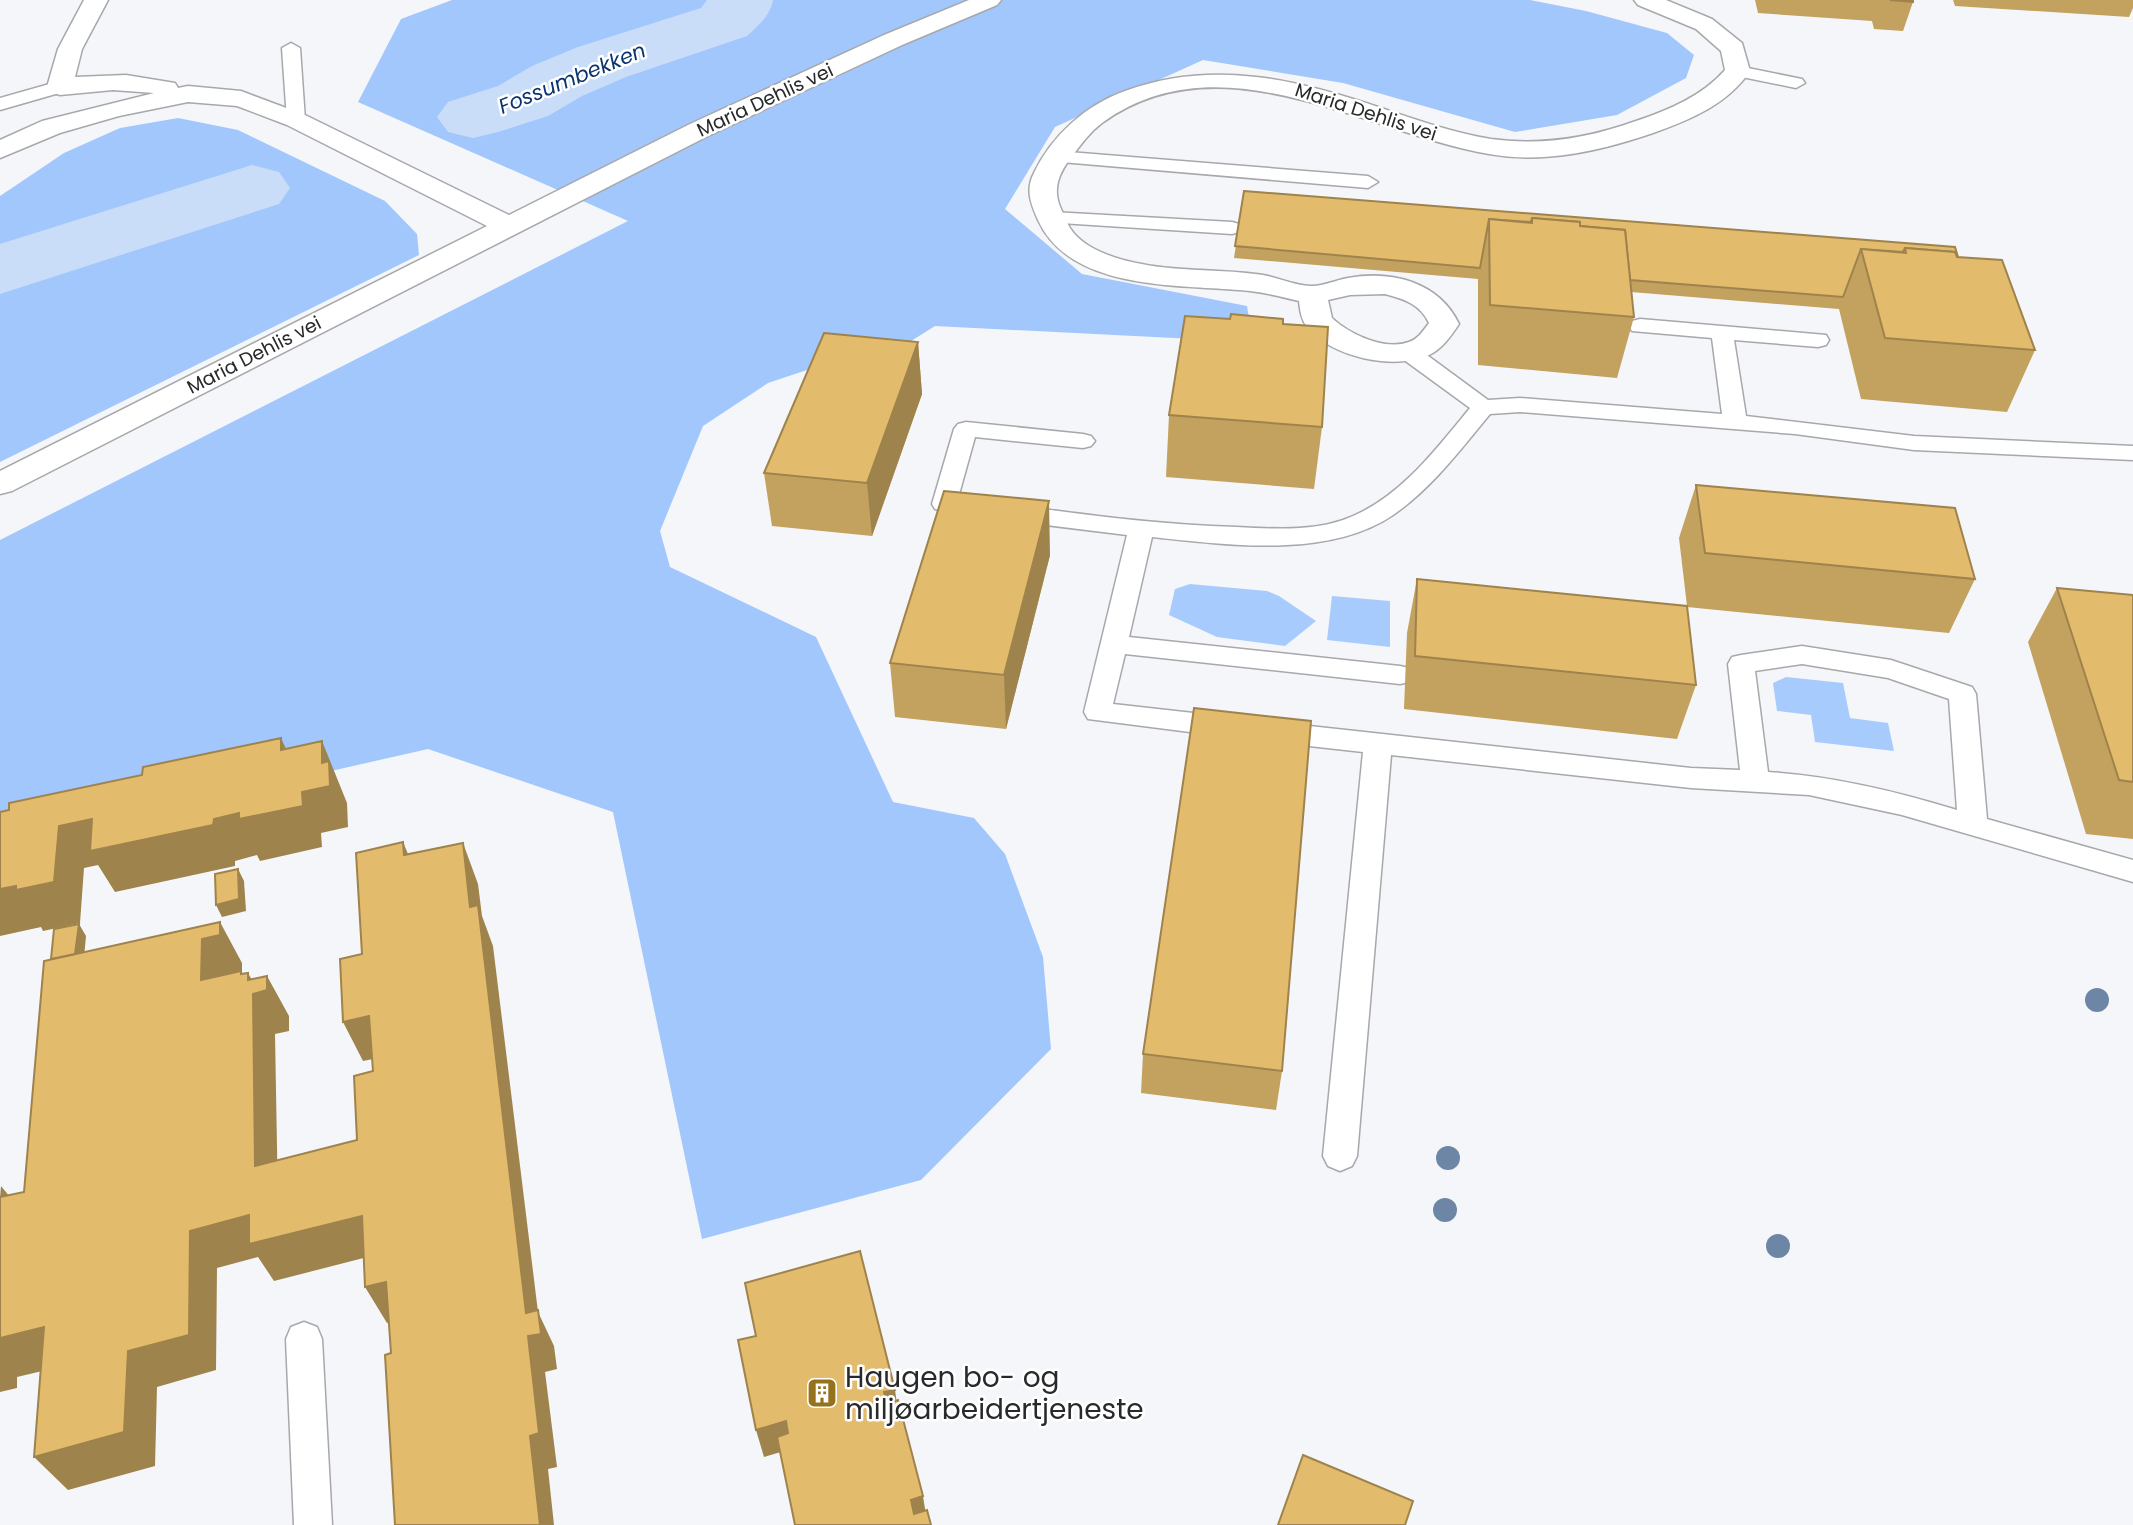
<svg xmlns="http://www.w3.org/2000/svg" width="2133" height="1525" viewBox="0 0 2133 1525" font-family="Poppins,sans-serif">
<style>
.green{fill:#a8cbfe}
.forest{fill:#a2c7fd}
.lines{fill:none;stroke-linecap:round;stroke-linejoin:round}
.river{fill:#caddf8;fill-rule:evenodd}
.service-casing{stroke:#a6a8ab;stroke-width:3}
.minor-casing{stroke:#a6a8ab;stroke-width:3}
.service{fill:#fff;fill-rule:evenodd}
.minor{fill:#fff;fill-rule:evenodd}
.tree{fill:#6e86a6}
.wall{fill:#c3a15e}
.shaded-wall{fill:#9f834c}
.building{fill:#e3bb6d;stroke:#9f834c;stroke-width:2}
.labels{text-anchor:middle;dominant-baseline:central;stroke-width:5;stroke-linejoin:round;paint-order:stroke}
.far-street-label{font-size:19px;fill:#28292a;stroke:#fff}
.far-water-label{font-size:21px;font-style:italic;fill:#0a346e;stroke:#fff}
.near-poi-label{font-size:28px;fill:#28292a;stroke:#fff;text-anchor:start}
</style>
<rect width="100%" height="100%" fill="#f4f6f9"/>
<g class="green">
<polygon points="1190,584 1267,591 1279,596 1316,621 1285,646 1217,637 1169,615 1175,589"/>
<polygon points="1332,596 1390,601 1390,647 1327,640"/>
<polygon points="1786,677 1843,683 1850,718 1888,723 1894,751 1815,742 1811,715 1777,711 1773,683"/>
</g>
<g class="forest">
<polygon points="452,0 1530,0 1586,11 1667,33 1694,55 1686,78 1617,115 1515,132 1343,83 1203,60 1055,127 1005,209 1082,274 1247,306 1253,342 935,326 892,353 840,359 768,383 703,426 660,531 670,567 816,637 893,802 974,818 1005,854 1043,957 1051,1049 921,1180 702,1239 613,812 428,749 0,846 0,540 628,221 358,102 401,19"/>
<polygon points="178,118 238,130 385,201 417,234 419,255 0,462 0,196 64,153 120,128"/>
</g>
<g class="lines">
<g class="river">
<path d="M707,0H773C770,16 759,25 747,36L626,77L582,96L548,116L498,132L473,138L448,132L437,117L448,102L498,86L532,66L578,47L701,8Z"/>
<polygon points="252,165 279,172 290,188 279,204 0,294 0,244"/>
</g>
<g class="service-casing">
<g id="service">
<polygon points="291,43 300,48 305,120 296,126 287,120 282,48"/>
<polygon points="1738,66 1802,79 1805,83 1796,88 1732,75 1729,71"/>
<polygon points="60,81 69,87 66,91 0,110 0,98"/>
<polygon points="1056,151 1368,176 1378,182 1368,188 1049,161 1046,157"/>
<polygon points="1052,212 1232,222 1239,224 1242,228 1239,232 1232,234 1045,222 1042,218 1045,214"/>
<path d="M1640,319L1826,335L1829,340L1826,345L1818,347L1734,340L1746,416L1914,436L2133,446V460L1914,450L1795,434L1520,412L1490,414C1461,449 1432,488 1393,515C1328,559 1227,545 1152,537L1129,637L1400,666L1409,668L1413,675L1409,682L1400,684L1125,654L1113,704L1229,717L1239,720L1243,727L1239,734L1229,737L1088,719L1084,712L1127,535L1013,521L1004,519L1001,513L1004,507L1013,505C1087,515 1162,525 1237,527C1276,529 1317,532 1353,516C1402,495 1437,448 1470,408L1400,357L1397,352L1400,347H1416L1488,400L1520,398L1722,414L1712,338L1632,331L1629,326L1632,321Z"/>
<polygon points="966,422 1083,434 1091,436 1095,441 1091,446 1083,448 975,437 958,498 975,502 978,507 975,512 966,515 935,509 932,504 954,429 958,424"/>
<path d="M1802,646L1891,660L1972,687L1976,694L1987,819L2133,860V882L1902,815L1809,795L1691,788L1391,755L1357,1156L1352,1166L1340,1171L1328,1166L1323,1156L1363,752L1273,742L1263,739L1259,732L1263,725L1273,722L1691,768L1740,770L1728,664L1732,657L1741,655ZM1802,664L1888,678L1949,699L1957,810C1895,791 1833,776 1768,772L1755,671Z"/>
<polygon points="304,1322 317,1327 322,1339 332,1525 294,1525 286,1339 291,1327"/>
</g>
</g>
<g class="minor-casing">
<g id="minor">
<polygon points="84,0 108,0 82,49 75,77 126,75 175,83 178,88 188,86 241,91 305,115 509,215 690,124 884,35 969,0 1001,0 997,5 902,45 708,136 12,491 0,494 0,471 487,226 287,125 237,106 188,102 119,116 60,133 0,158 0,140 42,121 154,93 113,90 60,95 51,92 47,87 58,49"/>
<path d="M1634,0H1666L1712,19L1742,43L1750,71C1728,104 1690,120 1653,133C1600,151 1545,164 1489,154C1365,133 1222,36 1102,123C1090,132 1082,143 1073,155C1059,172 1051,190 1062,211C1064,216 1067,223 1070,228C1090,259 1149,267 1183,269C1210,271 1237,271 1263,275C1279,278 1296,286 1312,286C1324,286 1336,280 1348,278C1392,270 1439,282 1459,324C1451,336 1442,349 1429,355C1394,371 1331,357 1307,327C1301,319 1300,310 1299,301C1283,297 1267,293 1250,291C1184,284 1071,293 1038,220C1031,204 1025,190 1034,173C1052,135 1086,105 1125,91C1212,59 1296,79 1381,108C1417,120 1454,133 1491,139C1542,146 1589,138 1636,121C1669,110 1702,96 1725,70L1721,51L1696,29L1638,5ZM1385,294C1404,299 1420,304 1429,323C1423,331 1418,339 1409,342C1385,351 1349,334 1332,318L1328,300L1350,295Z"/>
</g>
</g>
<use href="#service" class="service"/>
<use href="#minor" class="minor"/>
</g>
<g class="tree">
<circle cx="2097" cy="1000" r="12"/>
<circle cx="1448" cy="1158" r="12"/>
<circle cx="1445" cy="1210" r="12"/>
<circle cx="1778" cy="1246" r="12"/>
</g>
<g class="wall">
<polygon points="1755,0 1913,0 1913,2 1903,31 1874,29 1872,21 1758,13"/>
<polygon points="1953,0 2133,0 2133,8 2129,17 1955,6"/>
<polygon points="1244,191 1955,247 1958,257 2035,350 2007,412 1861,399 1839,309 1631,292 1634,317 1617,378 1478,365 1478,279 1234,258"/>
<polygon points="918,342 922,394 872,536 772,526 764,473"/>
<polygon points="1169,415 1322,427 1314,489 1166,477"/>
<polygon points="1696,485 1975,579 1949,633 1687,607 1696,685 1677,739 1404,709 1407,633 1417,579 1687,606 1679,538"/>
<polygon points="1050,555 1006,729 895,717 890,663"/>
<polygon points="2057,588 2133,595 2133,839 2086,834 2028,642"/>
<polygon points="1143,1054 1282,1071 1276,1110 1141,1093"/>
</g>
<g class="shaded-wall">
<polygon points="918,342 922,394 872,536 867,483"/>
<polygon points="1049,501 1050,555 1006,729 1004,675"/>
<polygon points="281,738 300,779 281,750"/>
<polygon points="322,741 347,803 348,827 321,833 322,847 260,861 257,855 235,861 235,866 115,892 98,865 84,868 80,923 43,931 41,927 0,936 0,889 59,826 92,819 214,819 302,792 322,763"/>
<polygon points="403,842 420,883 404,855"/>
<polygon points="463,843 478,884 482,916 493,946 538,1312 554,1346 557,1369 545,1372 557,1467 548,1469 554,1525 540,1525"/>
<polygon points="238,869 244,881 246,911 222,917 216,905"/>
<polygon points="220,922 242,963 242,974 248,980 248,973 259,993 267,976 289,1016 289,1031 275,1034 278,1204 255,1166 201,980 202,939"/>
<polygon points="79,924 86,936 83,968 59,973"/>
<polygon points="369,1016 388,1056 363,1061 343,1022"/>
<polygon points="1,1186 32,1224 0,1198"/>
<polygon points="249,1215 362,1216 383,1253 274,1281 258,1257 217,1268 216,1370 157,1387 155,1466 68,1490 34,1457 128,1351 190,1231"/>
<polygon points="386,1282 407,1318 387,1323 365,1287"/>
<polygon points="44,1327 76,1363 17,1377 17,1388 0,1392 0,1338"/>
<polygon points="895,1390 899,1418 889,1420 884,1392"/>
<polygon points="786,1421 794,1448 764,1457 756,1430"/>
<polygon points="923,1496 927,1522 915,1525 911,1500"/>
</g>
<g class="building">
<polygon points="1890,0 1913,0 1913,2"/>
<polygon points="1244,191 1955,247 1958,257 1957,257 1955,252 1905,248 1903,252 1861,249 1843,297 1630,280 1625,230 1580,226 1580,222 1532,218 1531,222 1489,219 1480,268 1235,246"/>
<polygon points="1532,218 1580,222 1580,226 1625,230 1634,317 1490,305 1489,219 1532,223"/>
<polygon points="1905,248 1955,252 1957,257 2002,260 2035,350 1885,338 1861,249 1906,253"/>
<polygon points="1231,314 1283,319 1283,324 1328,327 1322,427 1169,415 1185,316 1230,319"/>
<polygon points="824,333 918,342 867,483 764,473"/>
<polygon points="1696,485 1955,508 1975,579 1705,553"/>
<polygon points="944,491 1049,501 1004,675 890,663"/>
<polygon points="1417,579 1687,606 1696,685 1415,656"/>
<polygon points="2057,588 2133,595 2133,782 2119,780"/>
<polygon points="1194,708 1311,721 1282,1071 1143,1054"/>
<polygon points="281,738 281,750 322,741 322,763 329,761 330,786 302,792 303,806 239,819 239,813 214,819 213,825 90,851 92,819 59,826 54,882 16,890 16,886 0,889 0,812 9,810 9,803 142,775 143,767"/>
<polygon points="403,842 404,855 463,843 470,907 478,905 526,1313 538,1310 541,1334 528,1336 539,1433 530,1436 540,1525 395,1525 385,1355 391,1353 386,1282 365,1287 362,1216 249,1244 249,1215 190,1231 189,1335 128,1351 124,1432 34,1457 44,1327 0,1338 0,1197 24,1192 44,961 220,922 220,935 202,939 201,980 241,971 241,974 248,973 248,980 267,976 267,990 253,994 255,1166 357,1140 354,1076 373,1071 369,1016 343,1022 340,959 362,954 356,853"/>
<polygon points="238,869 239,899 216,905 215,874"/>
<polygon points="79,924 75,954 51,959 54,929"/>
<polygon points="860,1251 895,1390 884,1392 887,1404 898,1400 923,1496 911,1500 914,1514 927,1510 931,1525 795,1525 777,1437 788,1433 786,1421 756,1430 738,1340 756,1336 745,1283"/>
<polygon points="1303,1455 1413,1501 1405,1525 1278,1525"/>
</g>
<defs>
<g id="building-square" transform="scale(1.575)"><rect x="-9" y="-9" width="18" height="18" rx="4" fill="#97721c" stroke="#fff"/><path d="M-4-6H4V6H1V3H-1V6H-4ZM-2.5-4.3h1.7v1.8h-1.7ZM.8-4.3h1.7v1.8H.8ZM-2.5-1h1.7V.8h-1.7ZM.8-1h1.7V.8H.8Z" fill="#fff"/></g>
</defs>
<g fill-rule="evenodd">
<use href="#building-square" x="822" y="1393"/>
</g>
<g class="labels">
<g class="far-street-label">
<text transform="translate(765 100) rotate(-25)">Maria Dehlis vei</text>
<text transform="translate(1366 112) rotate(18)">Maria Dehlis vei</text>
<text transform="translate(254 355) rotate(-27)">Maria Dehlis vei</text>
</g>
<g class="far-water-label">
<text transform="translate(572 78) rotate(-22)">Fossumbekken</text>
</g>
<g class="near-poi-label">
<text x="845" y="1377">Haugen bo- og<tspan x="845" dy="32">miljøarbeidertjeneste</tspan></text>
</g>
</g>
</svg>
